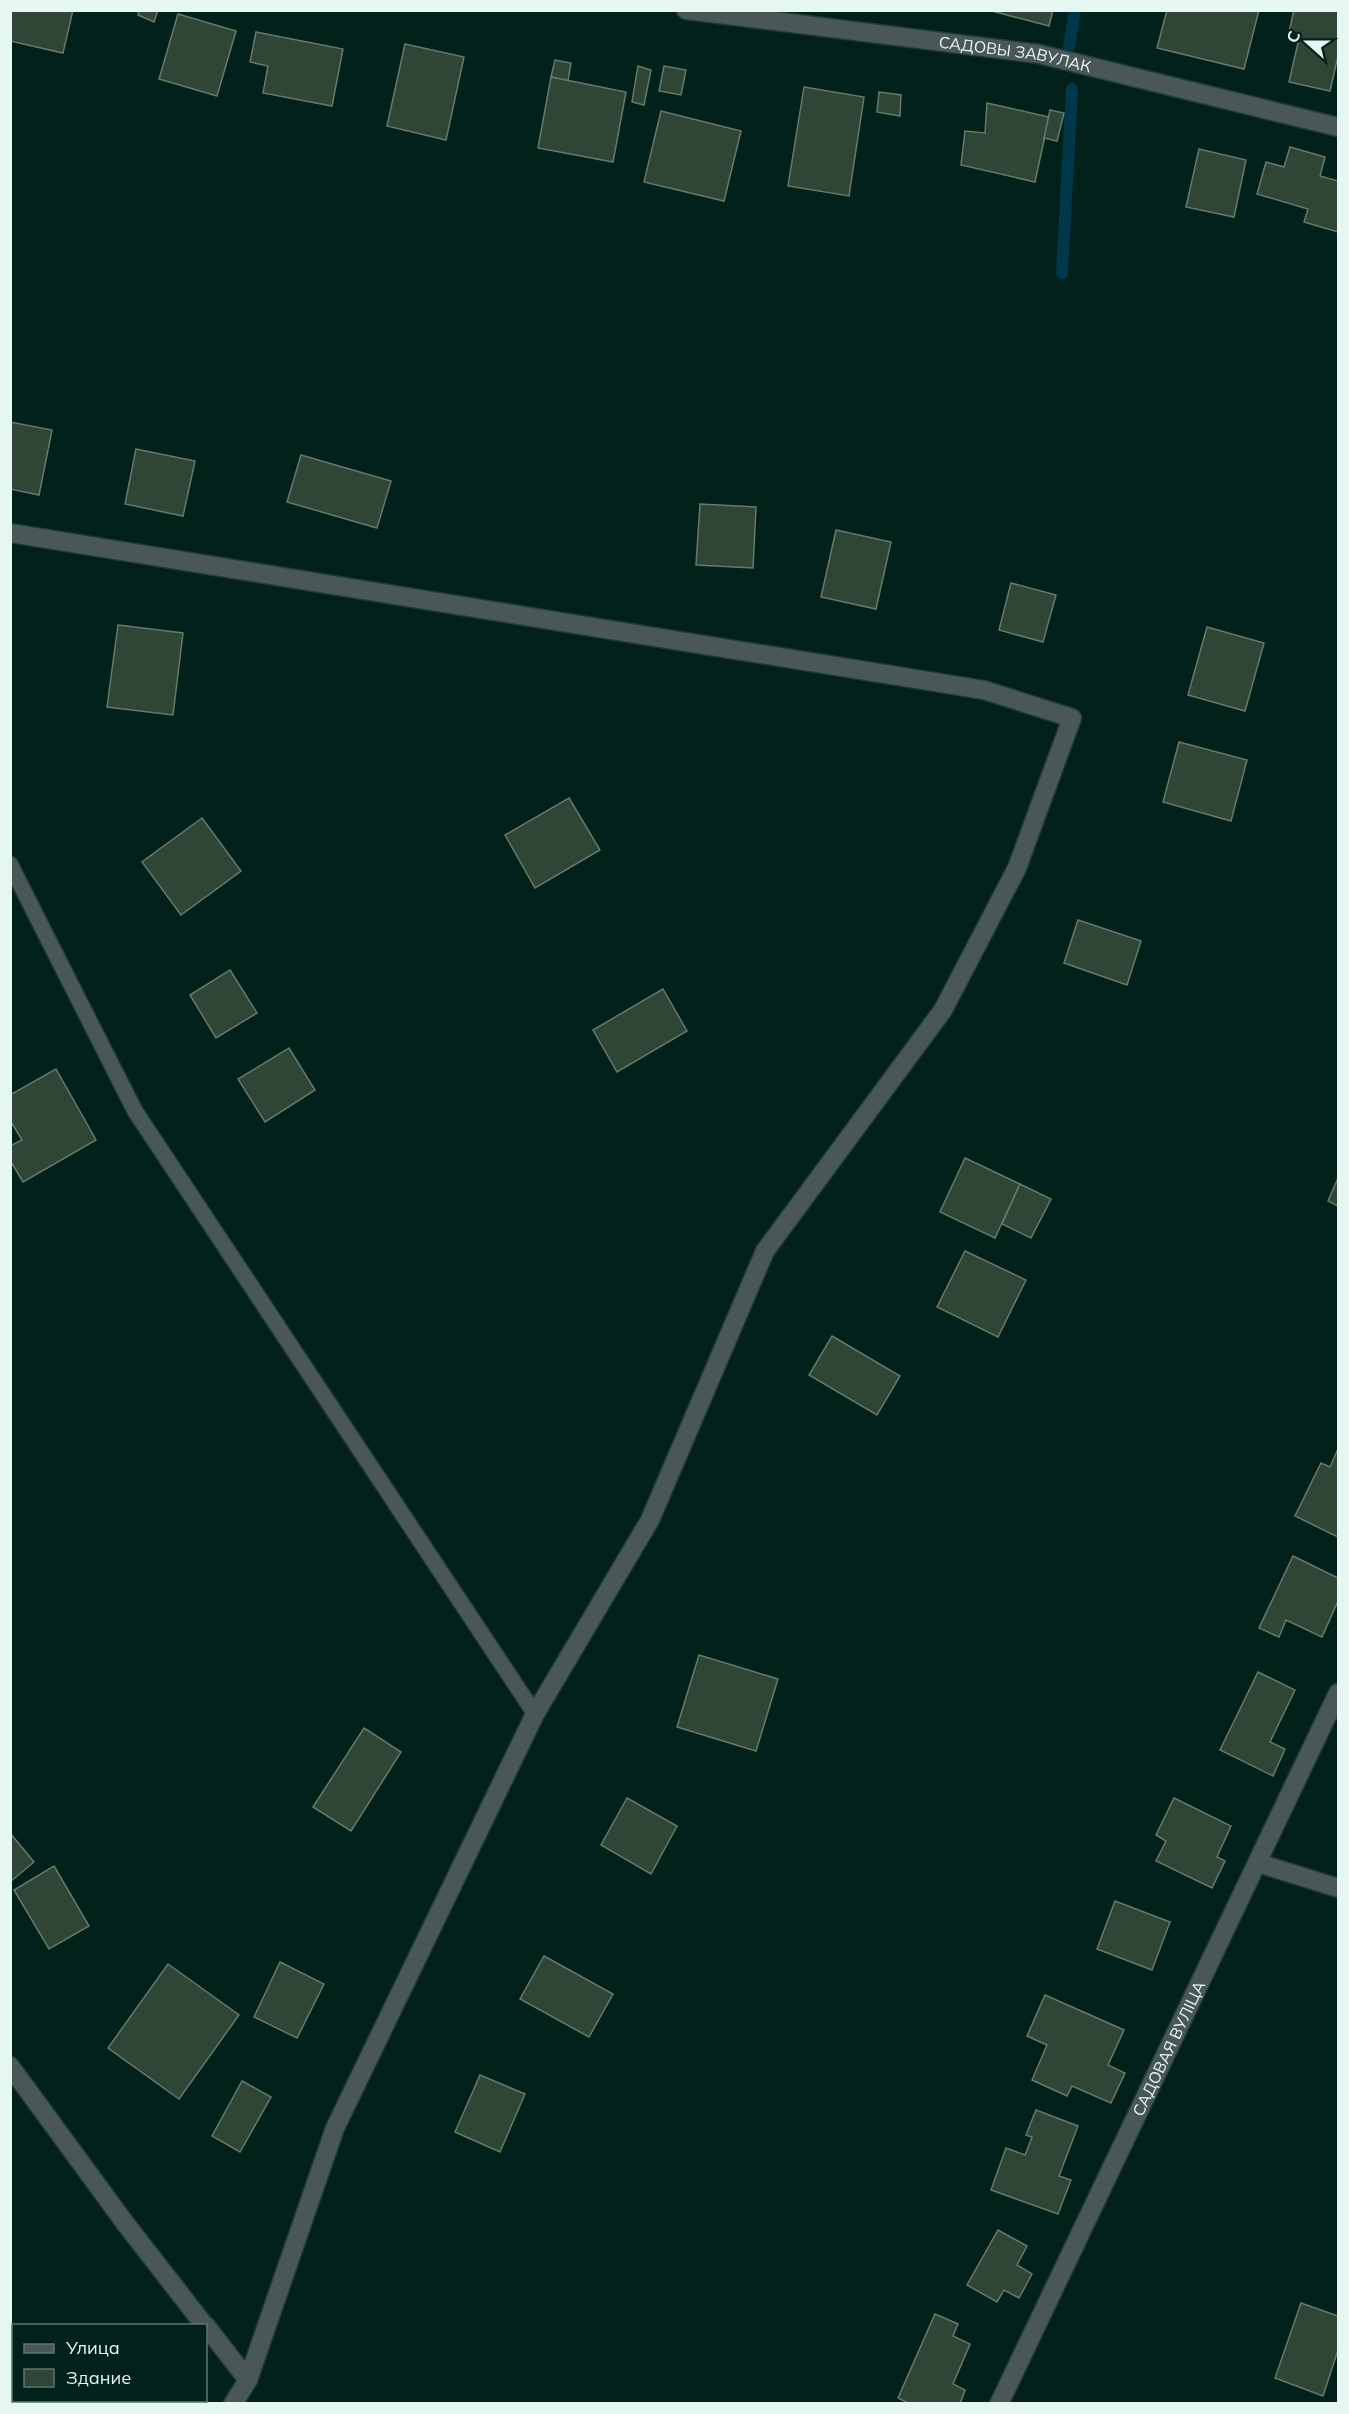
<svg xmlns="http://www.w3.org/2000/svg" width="1349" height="2414" viewBox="0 0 1349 2414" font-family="Mulish,sans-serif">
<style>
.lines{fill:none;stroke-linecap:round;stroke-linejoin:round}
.stream{stroke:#013849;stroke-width:12}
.building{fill:#2f4535;stroke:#647b6a;stroke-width:1.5}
.service-casing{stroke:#1e3b35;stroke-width:18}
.minor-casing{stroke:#1e3b35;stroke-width:21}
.path{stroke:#7b928d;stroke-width:4;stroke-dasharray:6 3;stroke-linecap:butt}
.service{stroke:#4a5758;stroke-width:15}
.minor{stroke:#4a5758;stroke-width:18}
.labels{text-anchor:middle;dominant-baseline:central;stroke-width:6;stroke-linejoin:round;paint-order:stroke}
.street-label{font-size:16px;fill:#e6f7f2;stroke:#03211b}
</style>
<rect width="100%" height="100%" fill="#03211b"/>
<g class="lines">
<g class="stream">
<polyline points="1069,47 1075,10"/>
<polyline points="1062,273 1072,89"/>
</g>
</g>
<g class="building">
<polygon points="10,10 73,10 63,53 10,41"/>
<polygon points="139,10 158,10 154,22 138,15"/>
<polygon points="988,10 1053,10 1049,26"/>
<polygon points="1167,10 1259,10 1244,69 1157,48"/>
<polygon points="1294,10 1338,10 1338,56 1330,91 1289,82 1300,34 1289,32"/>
<polygon points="178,14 236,31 217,96 159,79"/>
<polygon points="256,32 343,49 332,106 263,93 268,66 250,62"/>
<polygon points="405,44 464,57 446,140 387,126"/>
<polygon points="555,60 571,63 568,81 551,77"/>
<polygon points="638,66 651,70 644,105 632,102"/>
<polygon points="664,66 686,70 681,95 659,91"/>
<polygon points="551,77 626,92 613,162 538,148"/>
<polygon points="804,87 864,97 849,196 788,186"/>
<polygon points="879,92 901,95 900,116 877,112"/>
<polygon points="987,103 1049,117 1035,182 961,165 965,131 985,133"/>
<polygon points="1050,110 1064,113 1057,141 1044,138"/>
<polygon points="661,111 741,131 724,201 644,182"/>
<polygon points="1290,147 1325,157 1320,176 1338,181 1338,232 1304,222 1308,209 1257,194 1266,162 1284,167"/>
<polygon points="1199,149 1246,160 1234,217 1186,207"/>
<polygon points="10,422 52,430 39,495 10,489"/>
<polygon points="136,449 195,461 183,516 125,504"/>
<polygon points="301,455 391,481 377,528 287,502"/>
<polygon points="700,504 756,507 753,568 696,565"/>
<polygon points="836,530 891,542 876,609 821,597"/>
<polygon points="1011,583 1056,595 1043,642 999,630"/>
<polygon points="118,625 183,633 173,715 107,707"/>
<polygon points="1207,627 1264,643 1245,711 1188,695"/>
<polygon points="1179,742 1247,760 1231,821 1163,802"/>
<polygon points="569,798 600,850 535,888 505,835"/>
<polygon points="202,818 241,871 181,915 142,862"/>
<polygon points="1078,920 1141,941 1127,985 1064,963"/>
<polygon points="230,970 257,1013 216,1038 190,995"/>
<polygon points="663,989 687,1031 617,1072 593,1030"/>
<polygon points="289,1048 315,1090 265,1122 238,1079"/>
<polygon points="56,1069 96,1140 23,1182 10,1160 10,1146 22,1140 10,1120 10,1095"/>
<polygon points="965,1158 1020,1184 995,1238 940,1212"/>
<polygon points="1338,1178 1338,1206 1328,1201"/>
<polygon points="1020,1184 1051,1199 1031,1238 1002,1224"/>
<polygon points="965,1251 1026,1280 998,1337 937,1307"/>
<polygon points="832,1336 900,1376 877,1415 809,1375"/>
<polygon points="1338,1449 1338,1537 1295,1516 1321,1463 1330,1467"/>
<polygon points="1293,1556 1338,1578 1338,1601 1322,1637 1286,1620 1279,1637 1259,1628"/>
<polygon points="699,1655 778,1679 756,1751 677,1727"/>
<polygon points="1258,1672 1295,1690 1270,1742 1285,1749 1273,1776 1220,1750"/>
<polygon points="364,1728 401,1752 351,1831 313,1807"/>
<polygon points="627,1798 677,1826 651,1874 601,1845"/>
<polygon points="1174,1798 1231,1826 1217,1857 1225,1861 1212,1888 1156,1861 1166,1841 1156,1835"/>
<polygon points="10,1833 34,1862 10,1882"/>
<polygon points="54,1866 89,1926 49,1949 14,1890"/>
<polygon points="1115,1901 1170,1922 1152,1970 1097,1949"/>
<polygon points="544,1956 613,1994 589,2037 520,1999"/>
<polygon points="280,1962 324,1984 297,2038 254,2017"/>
<polygon points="168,1964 239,2015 179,2099 108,2048"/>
<polygon points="1045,1995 1124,2030 1108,2065 1125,2073 1111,2103 1072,2086 1067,2096 1032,2080 1047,2045 1027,2036"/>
<polygon points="480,2075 525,2094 500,2152 455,2132"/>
<polygon points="242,2081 271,2097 240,2152 212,2136"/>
<polygon points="1036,2110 1078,2126 1059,2176 1071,2180 1058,2214 991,2190 1006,2148 1025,2155 1032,2137 1026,2135"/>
<polygon points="998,2230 1027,2246 1017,2265 1032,2274 1019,2298 1004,2290 997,2302 967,2285"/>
<polygon points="1301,2303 1338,2316 1338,2350 1323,2396 1275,2378"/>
<polygon points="935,2314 958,2324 953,2336 970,2344 953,2384 965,2390 960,2404 910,2404 898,2398"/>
</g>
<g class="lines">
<g class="service-casing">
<polyline id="service" points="10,864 135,1111 535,1714"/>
</g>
<g class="minor-casing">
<g id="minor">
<path id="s1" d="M686,10L1039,54L1338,127"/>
<polyline points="10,533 984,690 1072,718 1017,868 943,1010 765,1251 650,1520 535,1714 335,2128 248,2380 233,2404"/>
<polyline points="1258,1863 1338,1888"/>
<polyline points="10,2066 125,2223 205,2326"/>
<polyline points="206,2326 248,2380"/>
<path id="s2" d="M999,2404L1338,1693"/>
</g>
</g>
<g class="path">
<polyline points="10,2387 14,2391"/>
<polyline points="20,2400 22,2404"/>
</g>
<use href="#service" class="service"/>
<use href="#minor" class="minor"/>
</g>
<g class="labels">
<g class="street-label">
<text stroke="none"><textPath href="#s1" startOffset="332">САДОВЫ ЗАВУЛАК</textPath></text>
<text stroke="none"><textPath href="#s2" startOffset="394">САДОВАЯ ВУЛІЦА</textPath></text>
</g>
</g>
<rect width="1349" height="2414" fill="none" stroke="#e6f7f2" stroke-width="24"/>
<rect x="12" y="2324" width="195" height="78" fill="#03211b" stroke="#5e7771" stroke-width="1.5"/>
<rect x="24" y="2344" width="30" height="9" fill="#4a5758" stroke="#5e7771" stroke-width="1.5"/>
<text x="66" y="2354" font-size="18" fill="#e6f7f2">Улица</text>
<rect x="24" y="2369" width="30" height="18" fill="#2f4535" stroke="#5e7771" stroke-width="1.5"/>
<text x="66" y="2384" font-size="18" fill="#e6f7f2">Здание</text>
<g transform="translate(1307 42) rotate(291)" stroke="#03211b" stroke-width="4.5" paint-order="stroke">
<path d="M0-4.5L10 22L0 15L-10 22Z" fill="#e6f7f2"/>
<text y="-9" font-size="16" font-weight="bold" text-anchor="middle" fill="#e6f7f2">С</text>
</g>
</svg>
